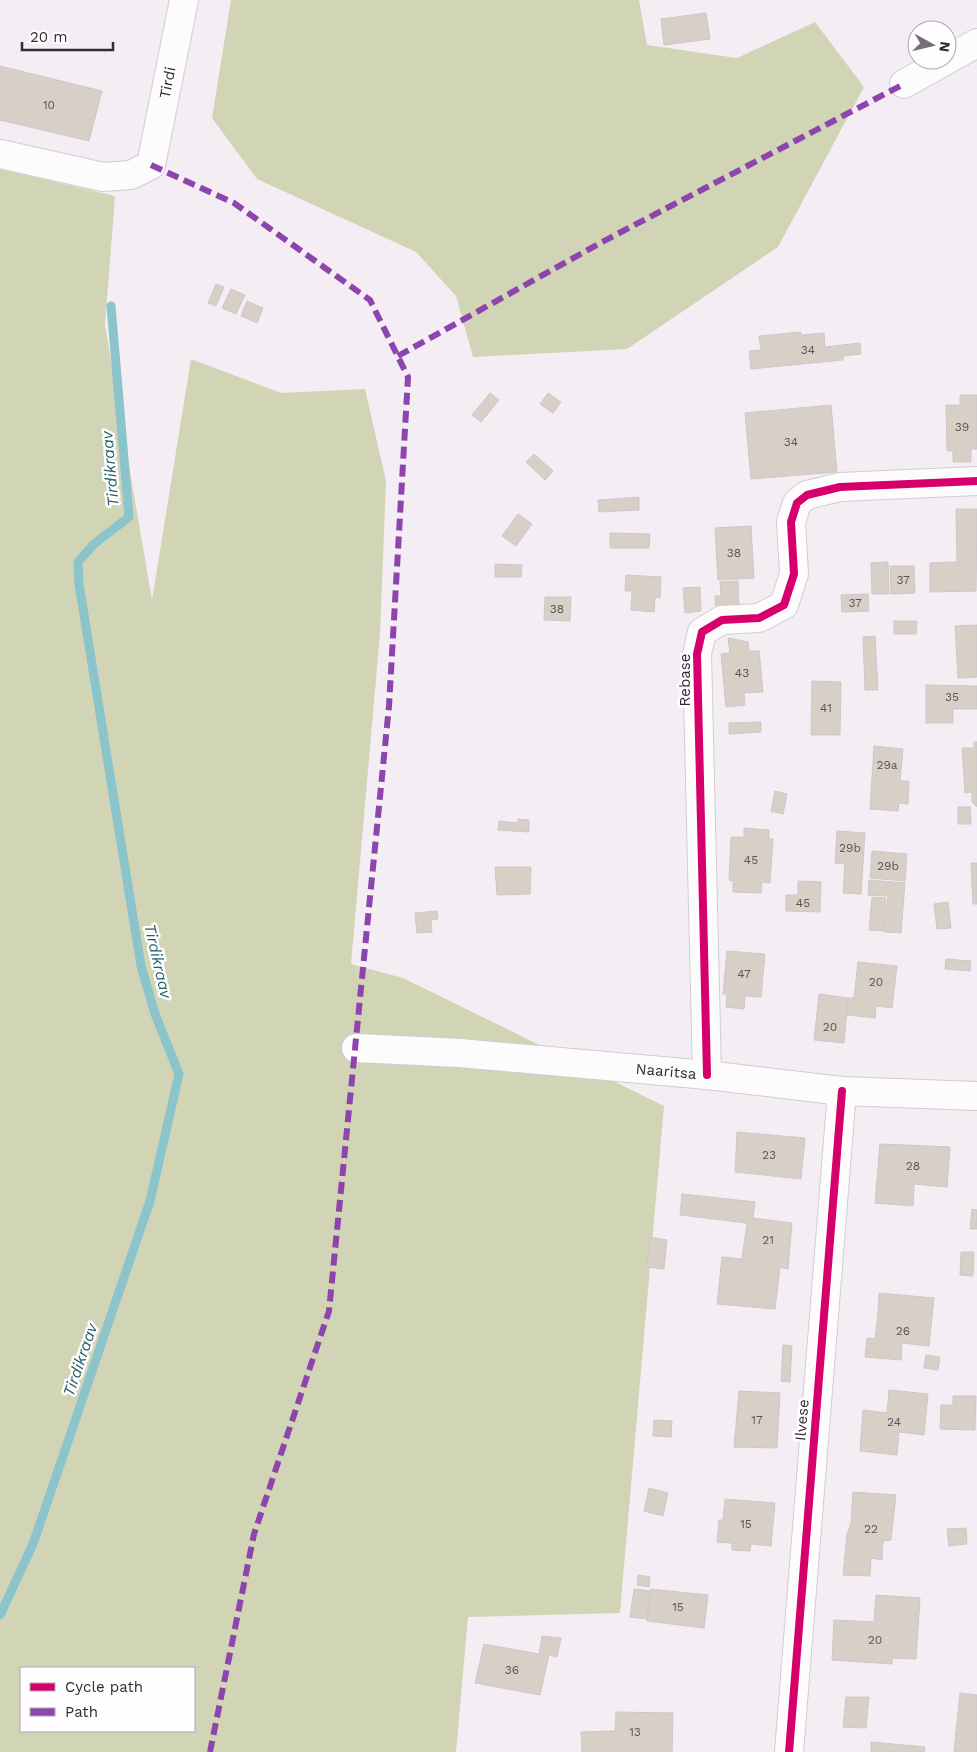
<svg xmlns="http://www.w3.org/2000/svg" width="977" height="1752" viewBox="0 0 977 1752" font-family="'Work Sans',sans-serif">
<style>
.forest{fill:#d1d5b6;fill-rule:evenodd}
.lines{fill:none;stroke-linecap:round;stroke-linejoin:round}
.stream{stroke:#8cc4cc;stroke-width:9}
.building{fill:#d8cfc7;stroke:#cbc8c9}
.minor-casing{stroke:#d1ccd1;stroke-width:30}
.minor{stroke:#fdfcfd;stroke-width:28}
.quiet{stroke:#8e44ad;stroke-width:6;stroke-dasharray:12 6;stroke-linecap:butt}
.cycleway-casing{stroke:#fffdff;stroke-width:11}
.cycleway{stroke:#d6006c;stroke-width:8}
.labels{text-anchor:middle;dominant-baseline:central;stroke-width:5;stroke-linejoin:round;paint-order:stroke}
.number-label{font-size:12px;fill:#5a5556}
.street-label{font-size:15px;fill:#302c30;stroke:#fffdff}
.water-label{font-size:16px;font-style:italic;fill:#1e6269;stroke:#fffdff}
</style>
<rect width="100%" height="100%" fill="#f4eef4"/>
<g class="forest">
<polygon points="231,0 639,0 647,45 737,58 815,22 864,87 778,247 627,349 473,357 456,296 416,252 257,179 212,118"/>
<path d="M0,169L115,196L105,325L152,600L191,359L281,393L365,389L386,481L380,634L351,964L403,978L664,1106L620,1613L468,1617L456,1752H0ZM21,1668H194V1731H21Z"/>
</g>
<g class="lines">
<polyline class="stream" points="0,1615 33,1544 150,1201 179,1074 155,1014 141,966 79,584 78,562 94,544 129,517 111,306"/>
</g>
<g class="building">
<polygon points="706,13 710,39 664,45 661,19"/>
<polygon points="0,66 102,91 89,141 0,120"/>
<polygon points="216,284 224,287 216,306 208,303"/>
<polygon points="231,289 245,295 236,314 222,308"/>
<polygon points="247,301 263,308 257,323 241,316"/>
<polygon points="801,332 801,335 824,333 825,347 860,343 861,354 843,356 843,360 751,369 749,351 761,350 759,336"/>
<polygon points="490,393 499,400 481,422 472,415"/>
<polygon points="548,393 561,402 553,413 540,404"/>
<polygon points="960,395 977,395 977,449 971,449 971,462 953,462 953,451 947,451 946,405 960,405"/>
<polygon points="831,405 837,472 751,479 745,413"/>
<polygon points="534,454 553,471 545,480 526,462"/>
<polygon points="639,497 639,510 599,512 598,500"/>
<polygon points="956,509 977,509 976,591 930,592 930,563 957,562"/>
<polygon points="518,514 532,524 516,546 502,536"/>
<polygon points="751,526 754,578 718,580 715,528"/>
<polygon points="610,533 650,534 649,548 610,548"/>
<polygon points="888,562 889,594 872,594 871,563"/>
<polygon points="495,564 522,565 521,577 495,577"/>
<polygon points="890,566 914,566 915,593 891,594"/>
<polygon points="626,575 661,577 660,598 655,597 654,612 631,610 632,591 625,591"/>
<polygon points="738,581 739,606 716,607 715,596 721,596 720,582"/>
<polygon points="700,587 701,611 685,613 683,588"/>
<polygon points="868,594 869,611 842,612 841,595"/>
<polygon points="545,597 571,597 570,621 544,620"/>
<polygon points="894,621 917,621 916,634 894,634"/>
<polygon points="977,625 977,677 958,678 955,626"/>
<polygon points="875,636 878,690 865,690 863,637"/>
<polygon points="728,638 748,642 749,651 759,651 763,692 744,693 745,705 726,707 721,654 730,653"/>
<polygon points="812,681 841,682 840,735 811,735"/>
<polygon points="926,685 977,686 977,709 953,709 953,723 926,723"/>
<polygon points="761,722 761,732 729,734 729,723"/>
<polygon points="974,742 977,742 977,807 972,802 972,792 965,793 962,748 974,748"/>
<polygon points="874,746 903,749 900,781 909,781 908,804 899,803 898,811 870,809"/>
<polygon points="775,791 787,794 783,814 771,811"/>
<polygon points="958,807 970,807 971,824 958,824"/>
<polygon points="518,819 529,820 529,832 498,830 499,821 518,823"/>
<polygon points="744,828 769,830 769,839 773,839 770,883 762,882 761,893 733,892 733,881 729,880 731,837 744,837"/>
<polygon points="837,831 865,833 861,894 843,893 845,864 835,863"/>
<polygon points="872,851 907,854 905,881 870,878"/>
<polygon points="971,863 977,863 977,904 973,904"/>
<polygon points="495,867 531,867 530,894 497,895"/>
<polygon points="869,880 905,883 901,933 885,932 888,896 868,895"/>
<polygon points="798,881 821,882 820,912 786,911 786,895 798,895"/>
<polygon points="872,897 886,898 884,931 869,930"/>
<polygon points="948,902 951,928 937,929 934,904"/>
<polygon points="437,911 438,919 431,920 432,932 417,933 415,913"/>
<polygon points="727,951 765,954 761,997 745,996 744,1009 726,1007 727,994 723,994"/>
<polygon points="946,959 971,961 970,971 945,969"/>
<polygon points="858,962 897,966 892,1008 876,1006 875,1018 847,1015 848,998 854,998"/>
<polygon points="819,994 848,998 844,1043 814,1040"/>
<polygon points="737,1132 805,1138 801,1179 735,1172"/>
<polygon points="880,1144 950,1147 947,1187 914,1184 913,1206 875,1203"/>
<polygon points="682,1194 755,1202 753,1218 792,1223 788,1269 780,1267 775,1309 717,1304 722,1257 742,1259 747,1223 680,1215"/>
<polygon points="972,1209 977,1210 977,1229 970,1229"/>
<polygon points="649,1237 667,1240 664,1269 647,1267"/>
<polygon points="961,1252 974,1252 973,1276 960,1275"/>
<polygon points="879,1293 934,1298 929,1346 902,1343 901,1360 865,1357 867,1338 875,1339 878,1313"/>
<polygon points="783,1345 792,1346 790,1382 781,1381"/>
<polygon points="926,1355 940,1357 938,1370 924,1368"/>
<polygon points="889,1390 928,1394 924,1435 899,1432 897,1455 860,1451 863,1410 887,1413"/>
<polygon points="739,1391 780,1393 777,1448 734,1447"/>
<polygon points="953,1396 976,1396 975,1430 940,1429 941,1405 953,1405"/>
<polygon points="654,1420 672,1421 671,1437 653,1436"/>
<polygon points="649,1488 668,1493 663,1516 644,1511"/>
<polygon points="853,1492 896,1495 891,1540 883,1541 882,1560 871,1558 870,1576 843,1575 847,1534 851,1523"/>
<polygon points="725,1499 775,1503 771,1546 751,1544 750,1551 732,1550 732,1543 717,1542 719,1520 723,1520"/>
<polygon points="966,1528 967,1544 949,1546 947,1529"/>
<polygon points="638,1575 650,1577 649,1587 637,1585"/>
<polygon points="634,1589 651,1591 647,1619 630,1617"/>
<polygon points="651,1589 708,1595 704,1628 647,1621"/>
<polygon points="876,1595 920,1598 916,1659 892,1658 892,1664 832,1660 834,1620 874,1622"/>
<polygon points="542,1636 561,1638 557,1657 549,1655 540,1695 475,1683 484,1644 539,1654"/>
<polygon points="960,1693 977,1695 977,1752 954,1752"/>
<polygon points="846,1697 869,1697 866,1728 843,1727"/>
<polygon points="616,1712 673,1713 672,1752 582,1752 581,1732 615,1731"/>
<polygon points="871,1742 925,1747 924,1752 871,1752"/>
</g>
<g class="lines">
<g class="minor-casing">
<g id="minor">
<polyline points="904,84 977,43"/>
<path id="s1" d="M0,154L103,177L131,175L151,165L184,0"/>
<path id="s2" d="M356,1048L460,1053L707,1075L842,1091L977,1096"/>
<polyline points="707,1075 697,654 702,632 722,620 759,618 784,605 794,574 791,522 797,503 807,495 840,487 977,481"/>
<polyline points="789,1752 842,1091"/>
</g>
</g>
<use href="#minor" class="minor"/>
<g class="quiet">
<polyline points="151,165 234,203 370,300 408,377 389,706 329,1311 254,1534 210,1752"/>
<polyline points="398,356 602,242 904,84"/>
</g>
<g class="cycleway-casing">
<g id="cycleway">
<polyline points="707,1075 697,654 702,632 722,620 759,618 784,605 794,574 791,522 797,503 807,495 840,487 977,481"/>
<polyline points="789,1752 842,1091"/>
</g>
</g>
<use href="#cycleway" class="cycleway"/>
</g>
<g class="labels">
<g class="number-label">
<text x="49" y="105">10</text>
<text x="808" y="350">34</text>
<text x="962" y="427">39</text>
<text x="791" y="442">34</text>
<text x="734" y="553">38</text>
<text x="903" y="580">37</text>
<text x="855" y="603">37</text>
<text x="557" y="609">38</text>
<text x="742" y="673">43</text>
<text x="952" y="697">35</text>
<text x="826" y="708">41</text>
<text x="887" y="765">29a</text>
<text x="850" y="848">29b</text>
<text x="751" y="860">45</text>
<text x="888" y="866">29b</text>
<text x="803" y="903">45</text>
<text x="744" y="974">47</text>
<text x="876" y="982">20</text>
<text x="830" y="1027">20</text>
<text x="769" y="1155">23</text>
<text x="913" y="1166">28</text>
<text x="768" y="1240">21</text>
<text x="903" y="1331">26</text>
<text x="757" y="1420">17</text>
<text x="894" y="1422">24</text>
<text x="746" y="1524">15</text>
<text x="871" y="1529">22</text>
<text x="678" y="1607">15</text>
<text x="875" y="1640">20</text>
<text x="512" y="1670">36</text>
<text x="635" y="1732">13</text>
</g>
<g class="street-label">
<text stroke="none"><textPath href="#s1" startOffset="240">Tirdi</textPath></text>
<text transform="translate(685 680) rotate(-90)">Rebase</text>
<text stroke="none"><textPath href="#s2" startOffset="311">Naaritsa</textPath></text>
<text transform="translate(802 1420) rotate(-85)">Ilvese</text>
</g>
<g class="water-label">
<text transform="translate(110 469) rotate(-95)">Tirdikraav</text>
<text transform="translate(158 961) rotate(77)">Tirdikraav</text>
<text transform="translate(80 1360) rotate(-71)">Tirdikraav</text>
</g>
</g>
<rect x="20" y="1667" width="175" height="65" fill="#fffdff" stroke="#aca9ac"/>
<rect x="30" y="1683" width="25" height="8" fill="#d6006c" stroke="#aca9ac"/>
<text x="65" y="1692" font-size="15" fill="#302c30">Cycle path</text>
<rect x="30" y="1708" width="25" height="8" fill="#8e44ad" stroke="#aca9ac"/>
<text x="65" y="1717" font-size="15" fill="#302c30">Path</text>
<g transform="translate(932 45) rotate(98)"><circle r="24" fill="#fffdff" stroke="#aca9ac"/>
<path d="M0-4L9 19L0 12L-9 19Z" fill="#757075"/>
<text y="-8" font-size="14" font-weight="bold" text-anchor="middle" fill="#302c30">N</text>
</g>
<path d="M22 42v8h91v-8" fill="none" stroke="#302c30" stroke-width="2.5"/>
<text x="30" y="42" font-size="15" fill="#302c30" stroke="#fffdff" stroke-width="4" paint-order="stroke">20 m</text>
</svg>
